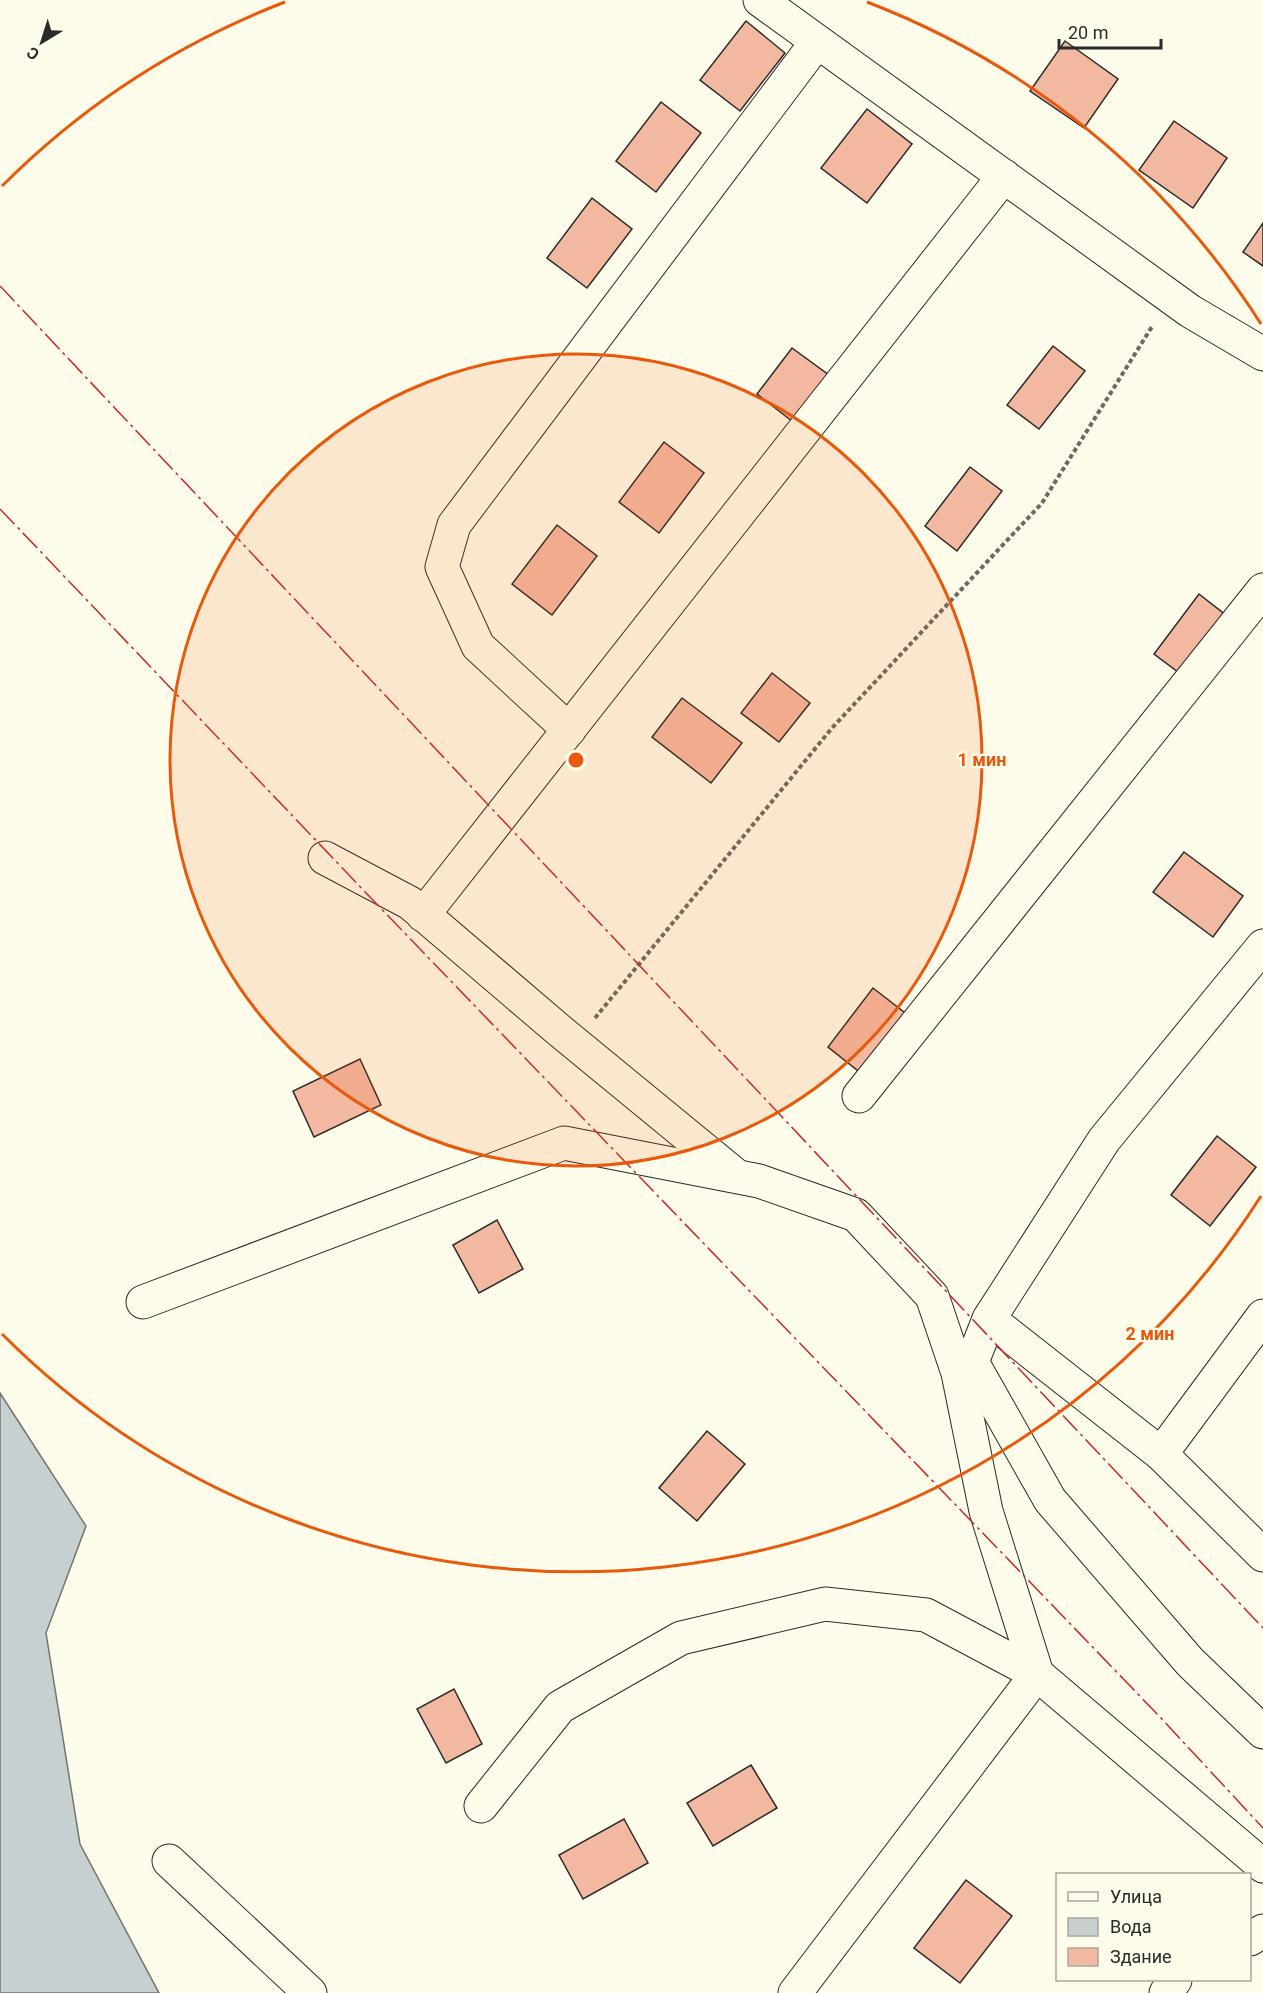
<svg xmlns="http://www.w3.org/2000/svg" width="1263" height="1993" viewBox="0 0 1263 1993" font-family="Roboto,sans-serif">
<style>
.water{fill:#c7d0d0;stroke:#74746e;stroke-width:1.5}
.building{fill:#f2b8a0;stroke:#2b2b2b;stroke-width:1.5}
.lines{fill:none;stroke-linecap:round;stroke-linejoin:round}
.minor-casing{stroke:#2b2b2b;stroke-width:35}
.path{stroke:#6a6964;stroke-width:4;stroke-dasharray:4.5 3;stroke-linecap:butt}
.minor{stroke:#fdfbea;stroke-width:33}
.power{stroke:#c62828;stroke-width:1.5;stroke-dasharray:21 4.5 3 4.5;stroke-linecap:butt}
.ring{fill:none;stroke:#e8590c;stroke-width:3}
.centre{fill:#e8590c;stroke:#fdfbea;stroke-width:3}
.ring-label{font-size:18px;text-anchor:middle;font-weight:bold;fill:#e8590c;stroke:#fdfbea;stroke-width:4.5;stroke-linejoin:round;paint-order:stroke}
</style>
<rect width="100%" height="100%" fill="#fdfbea"/>
<polygon class="water" points="0,1393 86,1526 46,1633 80,1844 159,1993 0,1993"/>
<g class="building">
<polygon points="746,21 785,53 740,111 700,80"/>
<polygon points="1065,41 1118,79 1084,128 1030,91"/>
<polygon points="661,102 701,133 656,192 616,161"/>
<polygon points="867,109 912,144 867,203 821,168"/>
<polygon points="1174,121 1227,158 1193,208 1139,170"/>
<polygon points="592,198 632,229 587,288 547,258"/>
<polygon points="1263,223 1263,266 1243,252"/>
<polygon points="1053,346 1085,371 1039,429 1007,405"/>
<polygon points="792,348 833,378 797,425 757,394"/>
<polygon points="664,442 704,473 659,533 619,502"/>
<polygon points="970,467 1002,491 957,551 925,526"/>
<polygon points="557,525 597,556 552,615 512,584"/>
<polygon points="1199,594 1227,616 1182,675 1154,654"/>
<polygon points="772,673 810,703 779,742 741,713"/>
<polygon points="682,698 742,743 711,783 652,737"/>
<polygon points="1184,852 1243,896 1213,937 1153,892"/>
<polygon points="873,988 913,1019 867,1078 828,1047"/>
<polygon points="360,1059 381,1105 314,1137 293,1091"/>
<polygon points="1217,1136 1256,1167 1210,1226 1171,1195"/>
<polygon points="497,1220 523,1269 479,1293 453,1245"/>
<polygon points="707,1431 745,1464 697,1521 659,1488"/>
<polygon points="454,1689 482,1744 446,1763 417,1709"/>
<polygon points="751,1765 777,1808 713,1846 687,1803"/>
<polygon points="624,1819 648,1863 583,1899 559,1855"/>
<polygon points="966,1880 1012,1916 960,1983 914,1948"/>
</g>
<g class="lines">
<g class="minor-casing">
<g id="minor">
<polyline points="760,0 1190,311 1263,354"/>
<polyline points="569,730 478,646 442,567 454,525 817,42"/>
<polyline points="325,858 410,903 560,1031 733,1173"/>
<polyline points="423,915 1004,176"/>
<polyline points="859,1096 1263,590"/>
<polyline points="143,1302 564,1143 759,1181 856,1215 932,1296 958,1373 986,1511 1037,1674"/>
<polyline points="1263,1316 1161,1454 1263,1555"/>
<polyline points="989,1319 972,1362 1050,1500 1190,1662 1263,1732"/>
<polyline points="1161,1454 989,1319 1104,1140 1263,946"/>
<polyline points="481,1806 560,1707 681,1638 825,1604 926,1615 1037,1674"/>
<polyline points="169,1861 310,1993"/>
<polyline points="1250,1939 1263,1931"/>
<polyline points="795,1993 1037,1674 1263,1866"/>
<polyline points="1166,1993 1175,1980"/>
</g>
</g>
<polyline class="path" points="595,1018 832,728 1042,503 1153,325"/>
<use href="#minor" class="minor"/>
<g class="power">
<polyline points="0,286 1263,1628"/>
<polyline points="0,509 368,895 1160,1717 1263,1828"/>
</g>
</g>
<circle cx="576" cy="760" r="406" fill="#e8590c" fill-opacity=".12"/>
<g class="ring">
<circle cx="576" cy="760" r="406"/>
<path d="M1261 1196A812 812 0 0 1 2 1334M2 186A812 812 0 0 1 285 2M867 2A812 812 0 0 1 1261 324"/>
</g>
<circle cx="576" cy="760" r="9" class="centre"/>
<g class="ring-label">
<text x="982" y="766">1 мин</text>
<text x="1150" y="1340">2 мин</text>
</g>
<rect x="1056" y="1873" width="195" height="108" fill="#fdfbea" stroke="#a9a89e" stroke-width="1.5"/>
<rect x="1068" y="1892" width="30" height="9" fill="#fdfbea" stroke="#a9a89e" stroke-width="1.5"/>
<text x="1110" y="1903" font-size="18" fill="#2b2b2b">Улица</text>
<rect x="1068" y="1918" width="30" height="18" fill="#c7d0d0" stroke="#a9a89e" stroke-width="1.5"/>
<text x="1110" y="1933" font-size="18" fill="#2b2b2b">Вода</text>
<rect x="1068" y="1948" width="30" height="18" fill="#f2b8a0" stroke="#a9a89e" stroke-width="1.5"/>
<text x="1110" y="1963" font-size="18" fill="#2b2b2b">Здание</text>
<g transform="translate(42 42) rotate(218)" stroke="#fdfbea" stroke-width="4.5" paint-order="stroke">
<path d="M0-4.5L10 22L0 15L-10 22Z" fill="#2b2b2b"/>
<text y="-9" font-size="16" font-weight="bold" text-anchor="middle" fill="#2b2b2b">С</text>
</g>
<path d="M1059 39v9h102v-9" fill="none" stroke="#2b2b2b" stroke-width="3"/>
<text x="1068" y="39" font-size="18" fill="#2b2b2b" stroke="#fdfbea" stroke-width="4.5" paint-order="stroke">20 m</text>
</svg>
